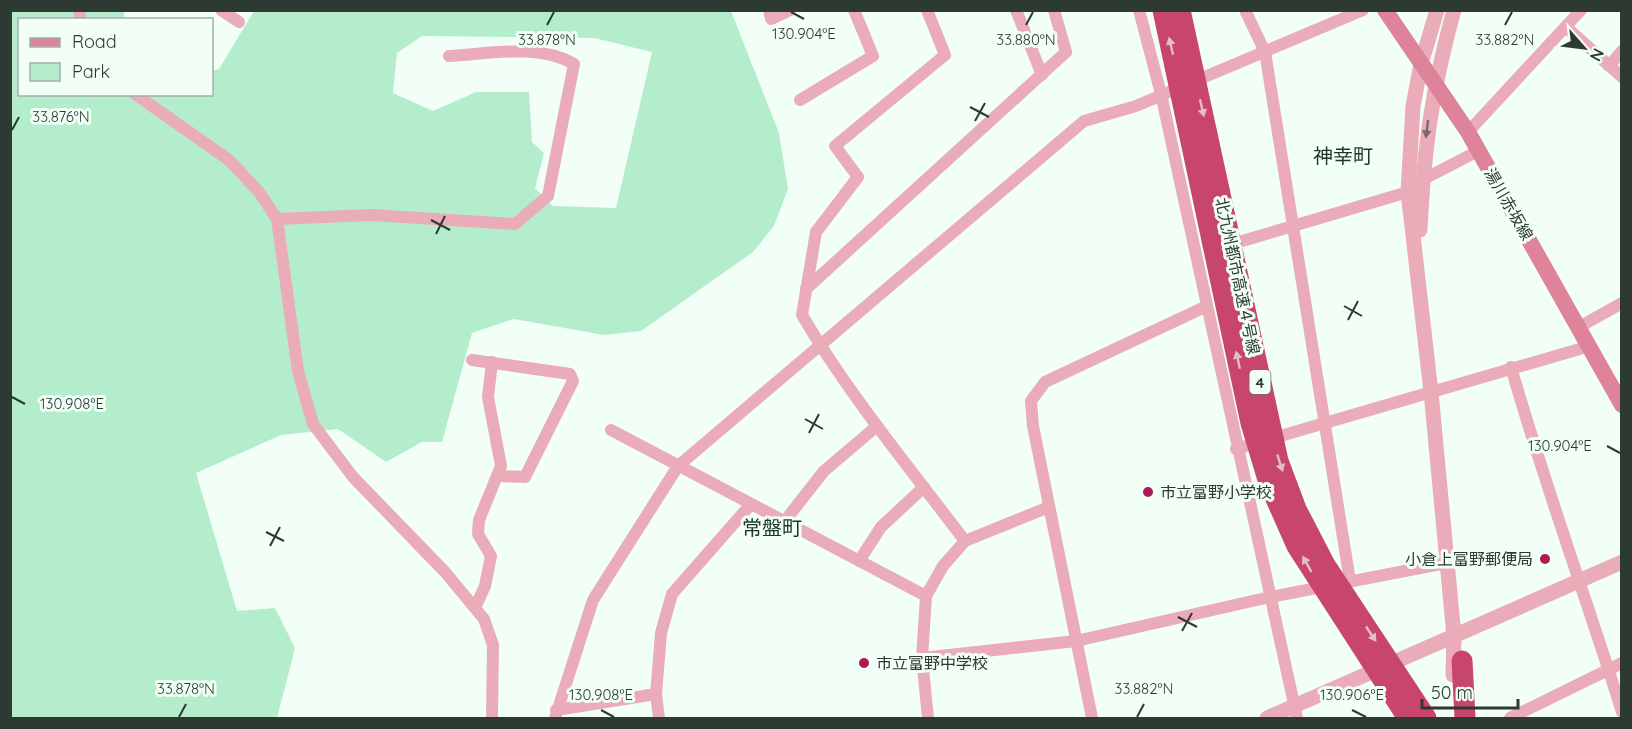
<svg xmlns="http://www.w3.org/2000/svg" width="1632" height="729" viewBox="0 0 1632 729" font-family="Quicksand,'Noto Sans JP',sans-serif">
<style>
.green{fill:#b3edcc;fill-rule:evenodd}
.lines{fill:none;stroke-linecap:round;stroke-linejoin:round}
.minor{stroke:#ebacb9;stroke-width:12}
.tertiary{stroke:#ebacb9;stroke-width:15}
.secondary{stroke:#de8399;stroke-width:16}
.motorway{stroke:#c8456e;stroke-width:21}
.motorway-bridge{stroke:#c8456e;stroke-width:21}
.oneway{fill:#e3bec7}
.oneway2{fill:#796868}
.ticks{fill:none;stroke:#2d3a32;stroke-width:2}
.poi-dot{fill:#ab1a52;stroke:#f2fff7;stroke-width:2}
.labels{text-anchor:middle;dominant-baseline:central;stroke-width:6;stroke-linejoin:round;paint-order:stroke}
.shield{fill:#f2fff7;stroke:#68756d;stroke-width:1.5}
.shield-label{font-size:15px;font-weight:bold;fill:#2d3a32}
.street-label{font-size:16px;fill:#2d3a32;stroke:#f2fff7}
.poi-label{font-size:16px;fill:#2d3a32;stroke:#f2fff7;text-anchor:start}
.quarter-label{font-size:20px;fill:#1c3729;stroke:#f2fff7}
.ticks-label{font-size:15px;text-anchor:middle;fill:#2d3a32;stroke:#f2fff7;stroke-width:6;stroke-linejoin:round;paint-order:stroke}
</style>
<rect width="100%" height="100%" fill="#f2fff7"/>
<path class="green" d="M10,11H124V19L20,20V94H212V71L219,69L254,11H731L779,133L788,189L774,226L753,252L641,331L604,335L514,319L472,333L442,442H422L386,462L338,429L281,435L196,473L237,611L275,608L295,648L277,718H11ZM422,36L594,38L652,52L616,208L553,206L535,188L544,153L532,142L529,92H476L433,111L393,93L397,53Z"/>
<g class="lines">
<g class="minor">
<polyline points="79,10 81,20"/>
<polyline points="221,10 239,22"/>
<polyline points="769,10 771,19 790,10"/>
<path d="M927,10L945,55L835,146L858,177L816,232L802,315C849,395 909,467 965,541"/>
<polyline points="1016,10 1042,75"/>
<polyline points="1139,10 1161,94 1297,718"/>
<polyline points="1245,10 1265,52 1350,581"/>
<polyline points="1567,28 1622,77"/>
<polyline points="1609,66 1622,51"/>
<polyline points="135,94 229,160 259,192 277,219 298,371 313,424 353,477 445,572 484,619 493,645 492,718"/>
<polyline points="800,100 873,56 854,10"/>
<polyline points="1468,132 1581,10"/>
<polyline points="1422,180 1478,151"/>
<path d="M277,219L371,215L515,224L548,196L574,64C538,43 488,54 449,56"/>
<polyline points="1225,246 1408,192"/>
<polyline points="806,289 1066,52 1054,10"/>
<polyline points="1579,327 1622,303"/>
<polyline points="472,360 570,374 573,381 525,477 499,476"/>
<path d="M1511,367C1544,483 1586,597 1622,712"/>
<polyline points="611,430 926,596"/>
<polyline points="1236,449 1590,346"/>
<polyline points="784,522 824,471 877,426"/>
<polyline points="859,561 881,527 924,487"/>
<polyline points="475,608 485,586 491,556 478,534 479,520 501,466 488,397 492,362"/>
<polyline points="922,658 1076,641 1270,597 1446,563"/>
<polyline points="556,710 656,694"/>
<polyline points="555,718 593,600 678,466 1084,121 1136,106 1363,10"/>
<polyline points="659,718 656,694 661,633 672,594 751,504"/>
<polyline points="928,718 922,658 926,596 943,566 965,541 1049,507"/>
<polyline points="1092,718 1033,426 1031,401 1045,382 1207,306"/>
<polyline points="1510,718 1622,663"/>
</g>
<g class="tertiary">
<polyline points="1437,10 1421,64 1413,106 1408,192 1431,392 1454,636 1453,675"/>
<path d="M1420,230C1424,149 1432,89 1454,10"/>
<polyline points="1267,718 1622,562"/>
</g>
<polyline class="secondary" points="1385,10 1468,132 1622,405"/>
<polyline class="motorway" points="1462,661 1465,718"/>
<g class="motorway-bridge">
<polyline points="1163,10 1251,423 1269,483 1297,546 1408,718"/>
<polyline points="1180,10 1278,461 1296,509 1325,565 1426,718"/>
</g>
</g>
<defs><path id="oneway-solid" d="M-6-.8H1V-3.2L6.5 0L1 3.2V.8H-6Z" transform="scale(1.5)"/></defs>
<g class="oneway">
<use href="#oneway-solid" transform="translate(1171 46) rotate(-103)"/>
<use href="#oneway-solid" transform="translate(1202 108) rotate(77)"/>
<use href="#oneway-solid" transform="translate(1238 360) rotate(-102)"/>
<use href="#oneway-solid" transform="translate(1280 463) rotate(72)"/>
<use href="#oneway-solid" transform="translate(1307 564) rotate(-119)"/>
<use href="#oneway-solid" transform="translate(1371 634) rotate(56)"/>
</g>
<use class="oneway2" href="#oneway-solid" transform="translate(1427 129) rotate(97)"/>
<path class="ticks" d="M791,12L804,19M547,25L554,12M1026,25L1033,12M1505,25L1512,12M970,107L989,117M975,121L985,103M12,130L19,117M431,220L450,230M436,234L445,216M1344,306L1362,316M1348,320L1358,301M12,397L25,404M805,419L823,429M809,433L819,414M1607,446L1620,453M266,532L284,541M270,546L280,527M1178,617L1197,627M1182,631L1192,613M601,710L614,717M1352,710L1366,717M179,717L186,704M1137,717L1144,704"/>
<g class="poi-dot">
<circle cx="1148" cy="492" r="6"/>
<circle cx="1545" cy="559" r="6"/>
<circle cx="864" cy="663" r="6"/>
</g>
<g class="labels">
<rect class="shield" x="1249.5" y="370" width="21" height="24" rx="4.5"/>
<g class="shield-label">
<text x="1260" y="382">4</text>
</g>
<g class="street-label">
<text transform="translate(1509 204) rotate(60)">湯川赤坂線</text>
<text transform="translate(1238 276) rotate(78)">北九州都市高速４号線</text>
</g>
<g class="poi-label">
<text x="1160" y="492">市立富野小学校</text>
<text x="1533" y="559" text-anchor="end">小倉上富野郵便局</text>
<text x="876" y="663">市立富野中学校</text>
</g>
<g class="quarter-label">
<text x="1343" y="155">神幸町</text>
<text x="772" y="527">常盤町</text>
</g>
</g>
<g class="ticks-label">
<text x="804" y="39">130.904°E</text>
<text x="547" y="45">33.878°N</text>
<text x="1026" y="45">33.880°N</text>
<text x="1505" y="45">33.882°N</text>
<text x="61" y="122">33.876°N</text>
<text x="72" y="409">130.908°E</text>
<text x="1560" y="451">130.904°E</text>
<text x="186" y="694">33.878°N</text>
<text x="1144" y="694">33.882°N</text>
<text x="601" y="700">130.908°E</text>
<text x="1352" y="700">130.906°E</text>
</g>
<rect width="1632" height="729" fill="none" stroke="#2d3a32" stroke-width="24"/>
<rect x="18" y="18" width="195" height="78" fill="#f2fff7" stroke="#a3b0a8" stroke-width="1.5"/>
<rect x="30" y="38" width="30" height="9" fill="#de8399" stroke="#a3b0a8" stroke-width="1.5"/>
<text x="72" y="48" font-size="18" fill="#2d3a32">Road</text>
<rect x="30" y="63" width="30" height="18" fill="#b3edcc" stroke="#a3b0a8" stroke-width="1.5"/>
<text x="72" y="78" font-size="18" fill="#2d3a32">Park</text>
<g transform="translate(1584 48) rotate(118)" stroke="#f2fff7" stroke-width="4.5" paint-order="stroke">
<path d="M0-4.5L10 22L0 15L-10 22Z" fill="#2d3a32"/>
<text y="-9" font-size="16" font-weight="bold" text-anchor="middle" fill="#2d3a32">N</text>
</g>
<path d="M1422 699v9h96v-9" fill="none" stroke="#2d3a32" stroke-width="3"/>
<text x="1431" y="699" font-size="18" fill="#2d3a32" stroke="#f2fff7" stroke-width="4.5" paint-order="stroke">50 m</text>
</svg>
